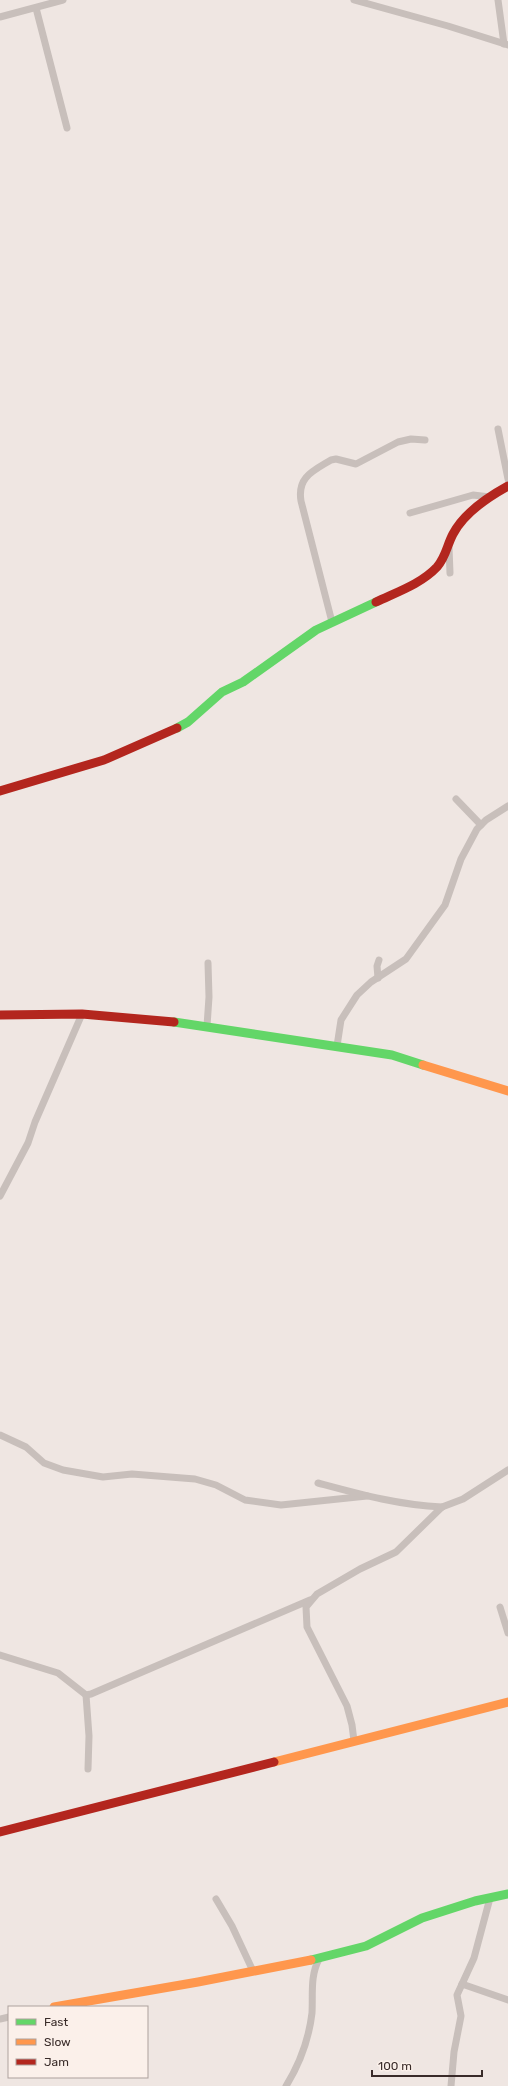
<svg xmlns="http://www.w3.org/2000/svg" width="508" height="2086" viewBox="0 0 508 2086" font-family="Rubik,sans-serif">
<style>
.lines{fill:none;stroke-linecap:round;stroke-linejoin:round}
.street{stroke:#c8bfbb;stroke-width:7}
.fast{stroke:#63d668;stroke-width:9}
.slow{stroke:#ff974d;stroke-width:9}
.jam{stroke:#b3261e;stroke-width:9}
</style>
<rect width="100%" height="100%" fill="#efe6e2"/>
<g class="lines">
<g class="street">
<polyline points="354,0 448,26 508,45"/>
<polyline points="498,0 504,44"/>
<polyline points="36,8 67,128"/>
<polyline points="0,17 63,0"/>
<polyline points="498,429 508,479"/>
<polyline points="410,513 473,495 490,497"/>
<polyline points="449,548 450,573"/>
<path d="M332,622L301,501C297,477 313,471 331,460L336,459L356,464L398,442L411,439L425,440"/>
<polyline points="456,799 481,825"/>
<polyline points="378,978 377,966 379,960"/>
<polyline points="207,1026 209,997 208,963"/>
<polyline points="337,1046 341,1020 357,995 371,982 406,959 445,905 461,859 477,829 486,820 508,806"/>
<polyline points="0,1196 28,1143 35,1122 82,1014"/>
<polyline points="0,1435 26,1447 44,1463 63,1470 103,1477 132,1474 195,1479 216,1485 245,1500 281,1505 367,1496"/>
<path d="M318,1483C359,1494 398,1505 442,1507"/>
<polyline points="500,1607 508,1633"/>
<polyline points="0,1655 58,1673 86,1695 91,1694 310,1600"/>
<polyline points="86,1695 89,1736 88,1769"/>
<polyline points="354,1741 352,1725 347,1706 307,1627 306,1607 317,1594 360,1569 396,1552 442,1507 463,1499 508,1470"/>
<polyline points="216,1899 232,1926 253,1971"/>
<polyline points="462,1984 508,2000"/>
<polyline points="0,2019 9,2017"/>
<path d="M286,2086C299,2065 309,2038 312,2013C313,1994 310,1976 319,1959"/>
<polyline points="451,2086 454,2052 461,2016 457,1995 474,1958 490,1898"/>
</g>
<g class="fast">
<polyline points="177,728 188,722 222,692 243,682 316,630 376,602"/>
<polyline points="174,1022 392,1055 423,1065"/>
<polyline points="311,1960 366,1946 422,1918 475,1901 508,1894"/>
</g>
<g class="slow">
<polyline points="423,1065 508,1091"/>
<polyline points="274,1762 508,1702"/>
<polyline points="54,2007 198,1982 311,1960"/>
</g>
<g class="jam">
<path d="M376,602C397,592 421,584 437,567C446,557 447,545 453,534C464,513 488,497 508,486"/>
<polyline points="0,791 104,760 177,728"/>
<polyline points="0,1015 82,1014 174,1022"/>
<polyline points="0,1832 274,1762"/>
</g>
</g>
<rect x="8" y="2006" width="140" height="72" fill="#fbf0ea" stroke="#ada19d"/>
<rect x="16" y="2019" width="20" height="6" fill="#63d668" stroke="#ada19d"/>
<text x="44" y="2026" font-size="12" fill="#392b29">Fast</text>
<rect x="16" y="2039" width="20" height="6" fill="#ff974d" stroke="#ada19d"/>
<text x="44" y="2046" font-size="12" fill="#392b29">Slow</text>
<rect x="16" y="2059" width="20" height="6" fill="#b3261e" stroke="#ada19d"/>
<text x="44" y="2066" font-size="12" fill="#392b29">Jam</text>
<path d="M372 2070v6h110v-6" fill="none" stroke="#392b29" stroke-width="2"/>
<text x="378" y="2070" font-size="12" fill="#392b29" stroke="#fbf0ea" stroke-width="3" paint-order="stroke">100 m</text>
</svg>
